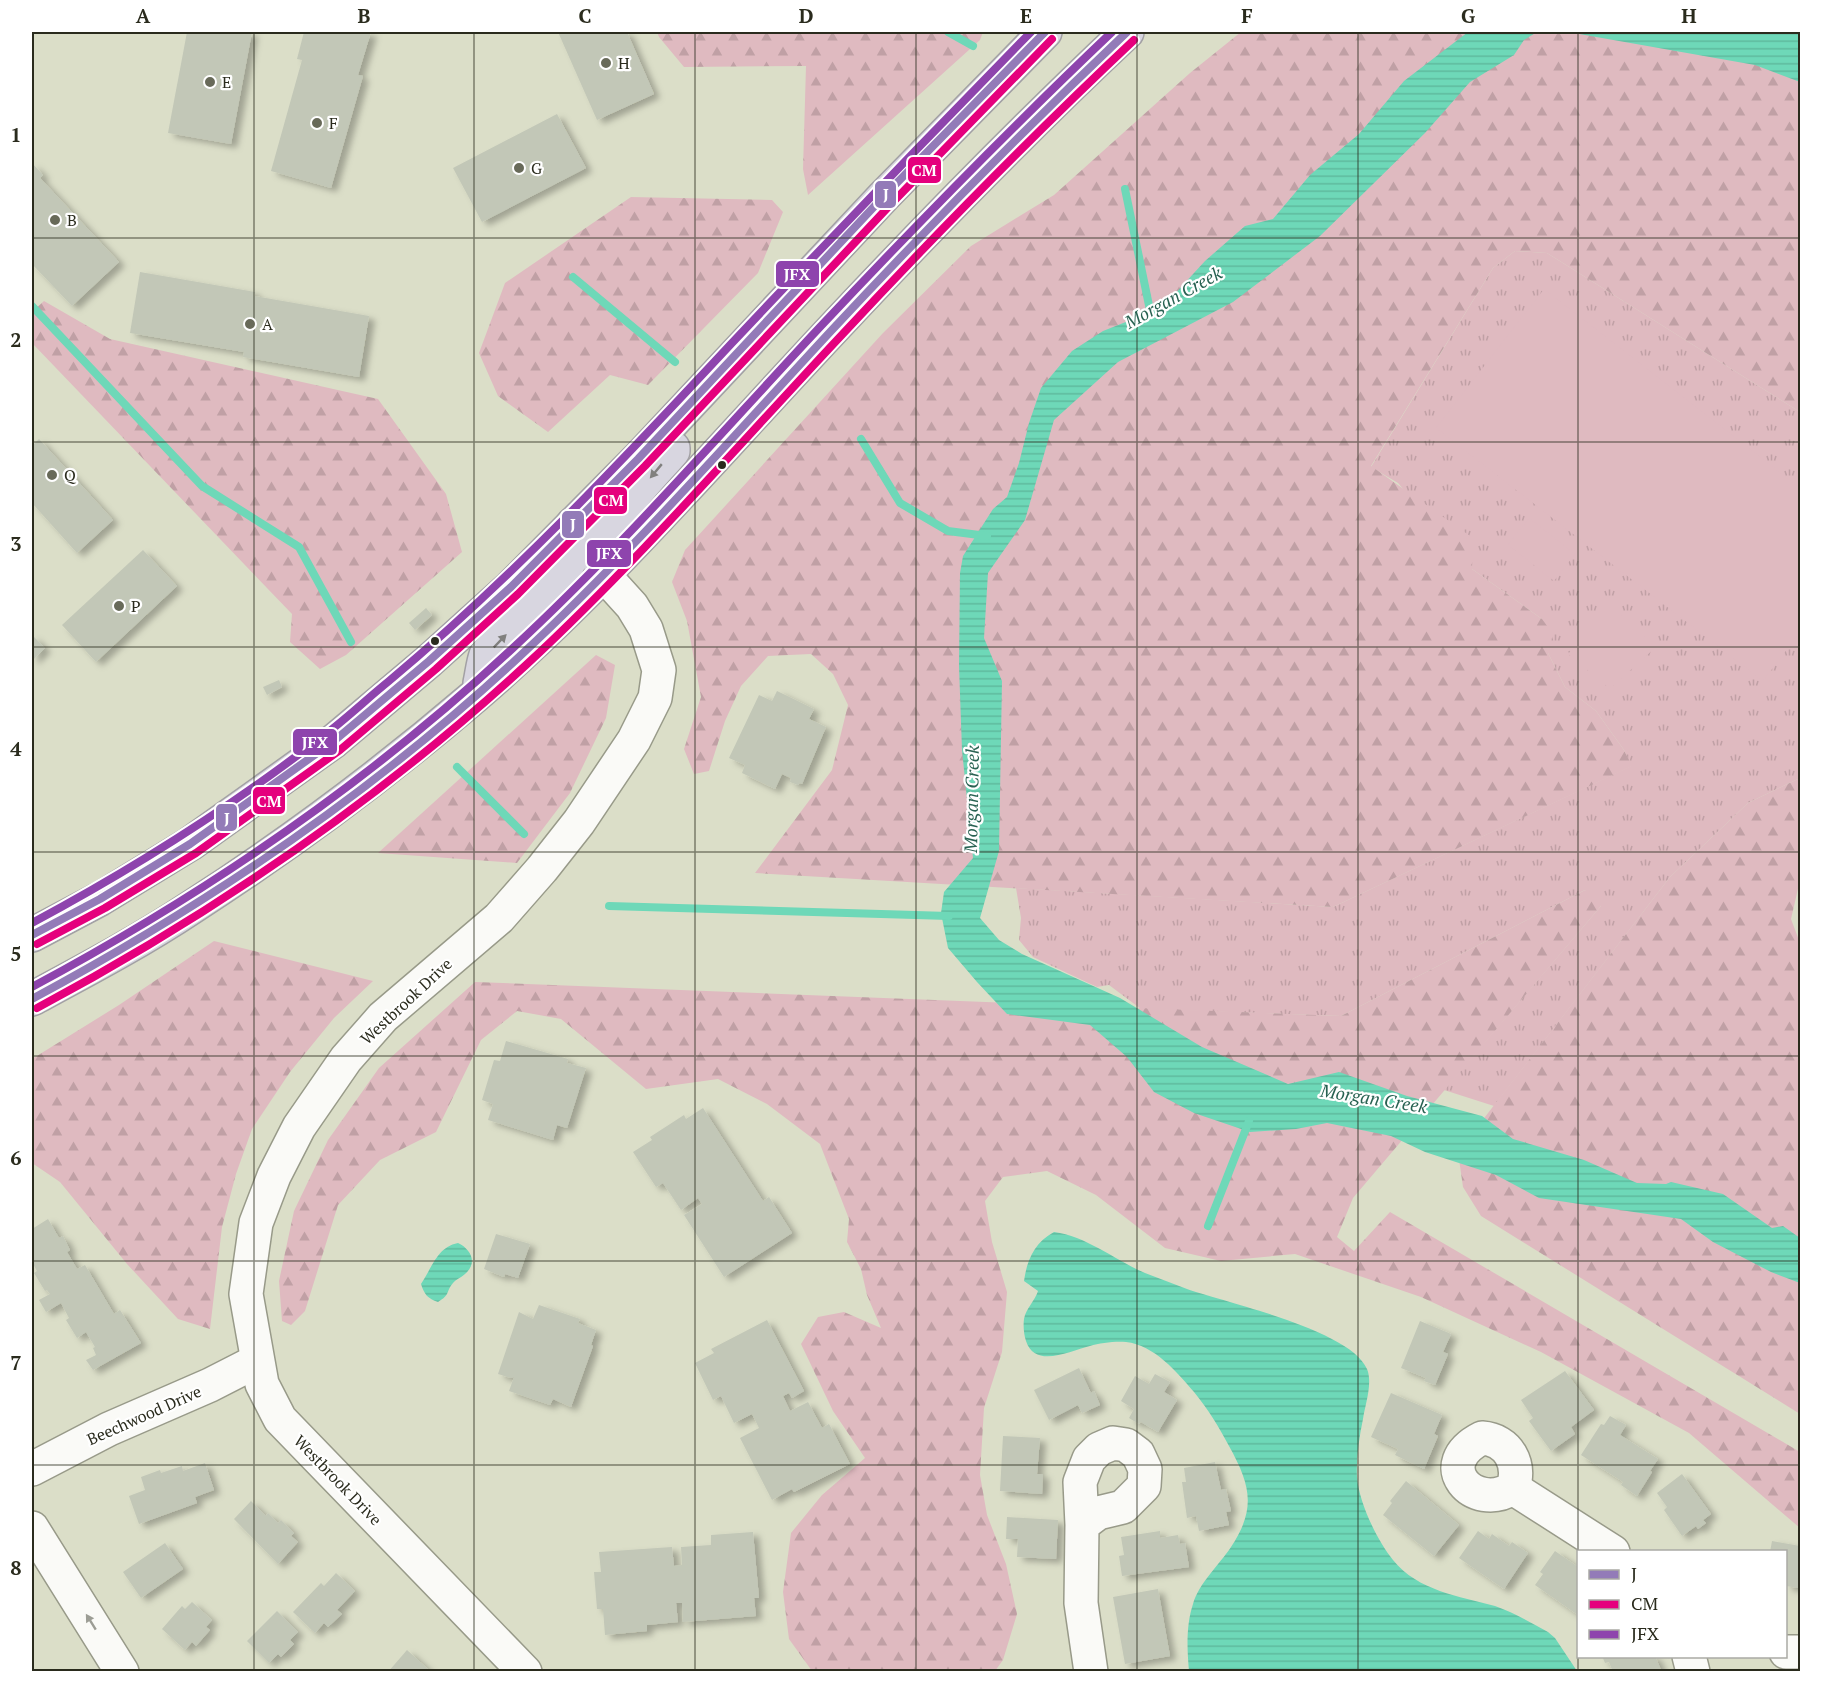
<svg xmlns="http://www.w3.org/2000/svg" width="1832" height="1703" viewBox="0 0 1832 1703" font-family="'PT Serif',serif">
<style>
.grass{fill:url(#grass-tufts)}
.forest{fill:url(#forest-firs)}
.park{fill:#dfbac0}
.water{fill:url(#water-rules)}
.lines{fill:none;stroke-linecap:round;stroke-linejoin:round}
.stream{stroke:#6ed8b8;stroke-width:8}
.building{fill:#c2c7b7;filter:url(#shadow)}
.minor-casing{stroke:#989a89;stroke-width:36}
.highway-casing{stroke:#a2a0a4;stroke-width:36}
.minor{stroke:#fafaf7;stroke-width:33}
.highway{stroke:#d8d6e0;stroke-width:33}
.bus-1-casing{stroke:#fff;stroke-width:12}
.bus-2-casing{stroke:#fff;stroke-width:12}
.bus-3-casing{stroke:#fff;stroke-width:12}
.bus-1{stroke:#937bb8;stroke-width:8}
.bus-2{stroke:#e5007d;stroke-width:8}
.bus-3{stroke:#8e44ad;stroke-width:8}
.oneway{fill:#81807e}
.oneway2{fill:#9c9d95}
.grid{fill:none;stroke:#2a2b1d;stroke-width:1.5;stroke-opacity:0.55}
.poi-dot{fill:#686a59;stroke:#fff;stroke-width:2}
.bus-dot{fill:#2a2b1d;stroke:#fff;stroke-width:2}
.labels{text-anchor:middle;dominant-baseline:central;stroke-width:4.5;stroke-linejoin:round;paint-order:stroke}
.poi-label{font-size:16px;fill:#2a2b1d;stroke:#fff;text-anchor:start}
.street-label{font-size:16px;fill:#2a2b1d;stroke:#fff}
.water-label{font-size:18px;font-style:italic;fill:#286252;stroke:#fff}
.line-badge{stroke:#fff;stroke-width:2}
.badge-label{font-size:16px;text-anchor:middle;font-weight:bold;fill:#fff}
.neatline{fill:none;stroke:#2a2b1d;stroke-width:2}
.grid-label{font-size:20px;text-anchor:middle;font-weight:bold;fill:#2a2b1d}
</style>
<defs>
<pattern id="grass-tufts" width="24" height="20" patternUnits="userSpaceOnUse" patternTransform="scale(1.5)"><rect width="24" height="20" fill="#dfbac0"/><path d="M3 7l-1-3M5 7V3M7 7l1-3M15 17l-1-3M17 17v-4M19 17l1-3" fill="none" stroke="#c0a0a5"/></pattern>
<pattern id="forest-firs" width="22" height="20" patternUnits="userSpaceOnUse" patternTransform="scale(1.5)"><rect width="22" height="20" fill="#dfbac0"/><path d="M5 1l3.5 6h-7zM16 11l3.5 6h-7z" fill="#c0a0a5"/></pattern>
<pattern id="water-rules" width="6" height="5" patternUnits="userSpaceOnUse" patternTransform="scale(1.5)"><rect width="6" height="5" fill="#6ed8b8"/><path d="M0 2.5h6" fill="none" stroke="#5fba9e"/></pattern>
<filter id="shadow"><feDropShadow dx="6" dy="4" stdDeviation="3" flood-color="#0004"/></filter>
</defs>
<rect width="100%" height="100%" fill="#dbdec8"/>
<polygon class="grass" points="1515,251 1547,253 1800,412 1800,778 1748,803 1670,877 1494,1106 1444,1090 1601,906 1585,890 1341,1016 1141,1009 1109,985 1097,987 1033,957 1019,940 1021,918 1016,888 1333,907 1631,766 1624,750 1596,711 1565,687 1548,653 1542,619 1472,569 1398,483 1371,467 1493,268"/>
<g class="forest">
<polygon points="657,32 983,32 980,40 808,195 803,169 806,66 684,67 659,37"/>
<polygon points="1241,32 1800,32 1800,412 1547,253 1515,251 1493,268 1371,466 1473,538 1472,569 1542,619 1553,634 1548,653 1565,687 1596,711 1624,750 1632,766 1333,907 755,873 832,770 848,705 833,674 811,654 768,656 741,686 725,721 709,771 694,774 684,749 701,697 687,621 672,582 685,550 883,333 971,246 1054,195 1190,73"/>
<polygon points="631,197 772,200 783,212 758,273 648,385 610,375 548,432 498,396 479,353 505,283"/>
<polygon points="44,301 110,339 378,399 446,494 462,552 346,655 320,669 290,642 292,614 32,343 32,312"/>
<polygon points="596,655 615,665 606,718 570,793 517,863 378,853"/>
<polygon points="1800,778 1800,880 1791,919 1800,943 1800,1414 1481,1216 1463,1187 1458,1152 1670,877 1748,803"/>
<polygon points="1585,890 1599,896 1601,906 1353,1198 1337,1237 1354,1251 1390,1212 1800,1452 1800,1528 1689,1433 1541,1352 1421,1297 1295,1254 1221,1261 1165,1248 1096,1195 1047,1171 1003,1177 985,1201 992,1242 1007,1292 1002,1352 984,1408 980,1475 987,1515 1006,1564 1017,1614 1003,1660 995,1671 812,1671 789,1639 783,1592 791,1533 822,1495 865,1458 833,1411 801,1344 818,1317 844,1312 881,1328 867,1295 861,1269 847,1242 849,1219 820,1144 767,1104 718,1079 646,1089 561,1019 517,1011 481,1040 436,1132 380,1160 338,1205 305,1311 291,1325 282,1321 279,1281 294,1211 328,1140 379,1068 475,982 1341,1016"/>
<polygon points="214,941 373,981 334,1018 290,1072 252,1129 236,1174 222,1227 210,1329 178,1319 127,1264 60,1182 32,1163 32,1059 119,1005"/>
</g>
<g class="park">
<polygon points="1544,289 1800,488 1800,632 1763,681 1436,428"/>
<polygon points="1529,518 1575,554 1554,581 1508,545"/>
<polygon points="1610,605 1656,647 1610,689 1568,654"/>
</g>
<g class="water">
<polygon points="1468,32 1537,32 1524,40 1514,55 1470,82 1425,133 1320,236 1233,302 1118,362 1054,420 1025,520 988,573 984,638 1002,681 999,851 980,918 999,940 1022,954 1120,998 1202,1047 1288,1084 1339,1072 1407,1096 1482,1116 1513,1139 1584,1160 1637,1183 1666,1184 1671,1182 1723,1194 1772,1228 1783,1226 1800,1238 1800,1283 1771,1272 1713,1242 1681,1219 1539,1198 1496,1175 1425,1152 1391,1136 1327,1123 1296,1129 1250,1132 1194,1113 1154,1092 1127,1057 1090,1025 1007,1014 977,982 948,948 941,913 944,892 973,858 962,750 959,666 960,573 963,556 993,509 1007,497 1019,463 1029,423 1041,388 1072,351 1103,331 1141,316 1171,298 1205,261 1245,226 1273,219 1310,175 1359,134 1404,81"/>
<polygon points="1568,32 1800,32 1800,82 1755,65"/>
<path d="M1054,1232C1086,1236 1115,1260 1145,1273C1159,1278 1173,1284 1187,1289C1227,1303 1351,1330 1367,1369C1373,1383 1365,1405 1363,1419C1359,1438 1356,1458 1357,1477C1359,1503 1377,1540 1393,1560C1418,1591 1459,1596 1495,1606C1513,1612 1531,1623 1548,1632L1555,1638L1577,1671H1189C1187,1649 1186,1625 1193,1604C1199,1583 1219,1565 1231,1547C1257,1508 1250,1484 1229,1446C1219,1427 1208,1409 1194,1392C1177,1372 1154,1345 1126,1342C1115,1341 1100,1343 1090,1346C1070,1351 1035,1369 1026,1341C1024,1335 1023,1326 1024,1319C1026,1308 1035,1301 1038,1291L1024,1281C1027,1260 1034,1243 1054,1232Z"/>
<path d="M458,1243C471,1249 478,1263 465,1274C461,1278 456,1279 453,1283C445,1293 451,1294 438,1302C428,1299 424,1294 421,1284C432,1268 437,1247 458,1243Z"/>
</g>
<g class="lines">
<g class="stream">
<polyline points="948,32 973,46"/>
<polyline points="1125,189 1152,320"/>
<polyline points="573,277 675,362"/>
<polyline points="32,306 202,486 299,547 351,642"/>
<polyline points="861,439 900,503 948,531 987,536"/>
<polyline points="457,767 524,834"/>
<polyline points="609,906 949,916"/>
<polyline points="1208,1226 1249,1121"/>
</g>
</g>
<g class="building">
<polygon points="187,32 252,32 231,144 168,133"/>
<polygon points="304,32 371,32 358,75 363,76 331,188 271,171 302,60 297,59"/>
<polygon points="558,32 627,32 654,94 597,120"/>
<polygon points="557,114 586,168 482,222 453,168"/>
<polygon points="32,163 43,175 40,178 119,262 72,306 32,264"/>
<polygon points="140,272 255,292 254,296 369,316 359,377 243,357 244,352 130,333"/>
<polygon points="39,439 113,520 77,553 32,503 32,446"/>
<polygon points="143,550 177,586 96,662 62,625"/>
<polygon points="426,608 432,615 415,630 409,623"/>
<polygon points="32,635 45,648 32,661"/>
<polygon points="279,680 282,687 267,695 263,687"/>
<polygon points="777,691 814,709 809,719 826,727 802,784 800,783 798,785 790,782 791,778 782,774 775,789 742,773 745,765 729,758 759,695 772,701"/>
<polygon points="506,1041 568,1059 567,1063 586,1068 567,1128 557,1125 553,1140 488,1120 493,1104 482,1100 494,1060 500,1061"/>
<polygon points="703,1108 763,1201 769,1197 792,1233 724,1277 684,1215 702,1204 698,1198 681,1210 663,1183 656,1187 633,1152 652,1140 650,1137 684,1115 686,1119"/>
<polygon points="48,1219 59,1238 63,1236 70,1250 67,1252 77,1269 85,1265 114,1314 120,1310 141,1343 93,1370 86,1360 96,1355 93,1348 95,1347 86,1332 77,1338 66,1320 69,1318 61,1303 46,1312 39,1300 50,1294 47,1290 45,1291 34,1273 37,1271 32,1262 32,1229"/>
<polygon points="496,1234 530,1244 518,1278 505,1274 504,1277 484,1269"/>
<polygon points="539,1305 580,1319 578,1323 596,1330 591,1345 593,1346 571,1407 553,1399 550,1405 509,1391 514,1377 511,1378 498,1374 519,1312 533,1319"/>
<polygon points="767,1320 804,1391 792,1398 789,1393 783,1396 790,1411 808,1402 822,1428 829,1424 850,1464 794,1492 792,1489 772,1500 740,1438 759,1428 752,1414 734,1423 721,1396 713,1400 695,1363 714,1353 711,1349"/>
<polygon points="1420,1321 1451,1334 1443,1352 1448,1354 1435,1385 1424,1381 1426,1378 1401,1368"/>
<polygon points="1079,1368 1091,1393 1094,1391 1100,1405 1082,1413 1078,1405 1049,1420 1034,1390"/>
<polygon points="1565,1371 1594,1410 1571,1427 1575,1434 1551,1451 1529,1421 1533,1418 1521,1400"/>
<polygon points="1155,1374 1170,1382 1164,1392 1177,1400 1158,1432 1141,1422 1139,1424 1129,1418 1134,1409 1121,1401 1135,1376 1149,1384"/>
<polygon points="1391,1393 1442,1415 1434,1434 1438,1436 1424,1469 1395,1455 1398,1449 1371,1437"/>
<polygon points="1610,1416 1626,1425 1620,1435 1658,1459 1650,1471 1652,1472 1637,1496 1621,1485 1623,1482 1581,1455 1601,1424 1604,1425"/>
<polygon points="1003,1436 1040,1438 1037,1474 1043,1474 1042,1494 1000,1491"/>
<polygon points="1215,1462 1221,1490 1226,1489 1231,1511 1226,1512 1229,1525 1199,1531 1196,1516 1187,1518 1182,1482 1186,1482 1184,1468"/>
<polygon points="205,1463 214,1490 195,1497 197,1503 139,1524 129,1496 145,1490 141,1477 160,1470 161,1473 182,1466 183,1471"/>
<polygon points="1682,1474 1711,1514 1703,1520 1706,1523 1698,1529 1696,1526 1682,1536 1664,1510 1667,1507 1657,1493"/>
<polygon points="1406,1481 1459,1525 1434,1556 1383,1515 1392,1503 1390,1501"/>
<polygon points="251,1501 266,1516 268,1513 278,1523 281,1520 294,1533 291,1536 298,1542 278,1564 234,1519"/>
<polygon points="1007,1517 1058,1520 1056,1559 1017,1557 1018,1539 1006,1539"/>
<polygon points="1160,1531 1160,1538 1178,1535 1180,1544 1185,1543 1189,1567 1122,1576 1119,1556 1124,1555 1121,1537"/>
<polygon points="1478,1531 1489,1539 1492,1534 1509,1546 1512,1542 1528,1553 1504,1589 1459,1558"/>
<polygon points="753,1532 759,1598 754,1598 756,1616 683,1622 682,1603 676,1603 678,1622 647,1625 647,1631 605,1635 603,1609 597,1609 594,1572 601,1572 599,1552 672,1547 674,1566 682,1565 681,1547 711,1545 711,1535"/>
<polygon points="1772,1541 1800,1546 1799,1588 1786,1586 1786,1552 1770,1552"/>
<polygon points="165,1543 183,1569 141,1598 123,1572"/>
<polygon points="1555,1551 1578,1567 1578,1615 1535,1585 1543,1574 1540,1572"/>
<polygon points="336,1573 355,1591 337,1610 342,1614 328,1627 324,1623 315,1633 293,1612 321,1583 324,1586"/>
<polygon points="1158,1589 1170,1656 1125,1664 1113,1597"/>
<polygon points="192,1602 212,1620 206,1627 210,1630 196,1646 192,1642 185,1650 162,1629 182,1606 185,1609"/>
<polygon points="277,1611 298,1632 290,1640 294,1644 281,1657 278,1654 269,1663 247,1641"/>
<polygon points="407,1650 431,1672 388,1672"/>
<polygon points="1602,1656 1655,1656 1661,1670 1658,1672 1613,1672 1609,1662 1605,1663"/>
</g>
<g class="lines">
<g class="minor-casing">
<g id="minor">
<path d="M1482,1438C1509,1440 1521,1464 1513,1488C1473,1513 1430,1464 1482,1438Z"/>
<polyline points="32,1469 109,1429 210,1385 257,1361"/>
<polyline points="1513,1488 1613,1552"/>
<polyline points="1082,1525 1098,1513 1123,1507 1144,1486 1145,1469 1138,1454 1126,1445 1113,1443 1099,1449 1089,1459 1080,1482 1082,1525 1081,1603 1091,1672"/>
<polyline points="32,1528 122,1672"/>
<polyline points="1786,1652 1800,1652"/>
<polyline points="1689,1656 1693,1672"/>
<polyline points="525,1672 280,1419 262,1384 246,1294 256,1223 274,1176 299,1127 346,1059 383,1017 499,918 542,869 579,822 634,740 655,698 659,670 646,629 632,606 603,574"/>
</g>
</g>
<g class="highway-casing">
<g id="highway">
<path d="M603,574C586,538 651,477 673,451V448"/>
<path d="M480,683C482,674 483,663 486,655C490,649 498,643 502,639C523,617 595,554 573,524"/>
<polyline points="32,935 100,899 190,844 334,741 429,661 511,587 638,459 884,196 1045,32"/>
<path d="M32,999C86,970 141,941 192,907C291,843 386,772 476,695C588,599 690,483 791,374C899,257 1011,141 1127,32"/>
</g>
</g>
<use href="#minor" class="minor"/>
<use href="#highway" class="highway"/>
<g class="bus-1-casing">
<g id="bus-1">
<polyline points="32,935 100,899 190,844 334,741 429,661 511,587 638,459 884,196 1045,32"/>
<path d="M32,999C207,905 374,792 520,656C630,554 729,441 831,331C927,228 1025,129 1127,32"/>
</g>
</g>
<g class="bus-2-casing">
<g id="bus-2">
<polyline points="37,944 105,908 196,853 340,750 436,669 518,594 645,466 892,203 1052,39"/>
<path d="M37,1008C213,914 379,800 526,665C636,563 735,449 838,339C934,236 1032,136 1134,40"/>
</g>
</g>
<g class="bus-3-casing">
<g id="bus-3">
<path d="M32,923C135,868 234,805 327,733C348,717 368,698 389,681C512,578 622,461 731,344C830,239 930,135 1031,32"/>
<path d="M32,987C204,895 369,782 513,648C622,547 719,435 820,327C915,226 1012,127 1112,32"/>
</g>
</g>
<use href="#bus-1" class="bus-1"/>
<use href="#bus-2" class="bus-2"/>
<use href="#bus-3" class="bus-3"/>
</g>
<defs><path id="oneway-solid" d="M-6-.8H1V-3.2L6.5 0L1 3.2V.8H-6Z" transform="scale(1.5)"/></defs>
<g class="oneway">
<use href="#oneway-solid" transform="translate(656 471) rotate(130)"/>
<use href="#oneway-solid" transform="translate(500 641) rotate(-46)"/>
</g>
<use class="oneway2" href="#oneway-solid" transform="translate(91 1622) rotate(-122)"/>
<path class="grid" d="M254,32V1672M474,32V1672M695,32V1672M916,32V1672M1137,32V1672M1358,32V1672M1578,32V1672M32,238H1800M32,442H1800M32,647H1800M32,852H1800M32,1056H1800M32,1261H1800M32,1465H1800"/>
<g class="poi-dot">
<circle cx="606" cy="63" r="6"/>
<circle cx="210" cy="82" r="6"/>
<circle cx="317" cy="123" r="6"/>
<circle cx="519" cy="168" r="6"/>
<circle cx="55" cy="220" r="6"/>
<circle cx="250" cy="324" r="6"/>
<circle cx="52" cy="475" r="6"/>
<circle cx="119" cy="606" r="6"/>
</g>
<g class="bus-dot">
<circle cx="722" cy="465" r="5"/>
<circle cx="435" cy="641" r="5"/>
</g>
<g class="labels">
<g class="poi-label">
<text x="618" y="63">H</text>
<text x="222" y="82">E</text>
<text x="329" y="123">F</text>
<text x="531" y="168">G</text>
<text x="67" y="220">B</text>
<text x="262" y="324">A</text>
<text x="64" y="475">Q</text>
<text x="131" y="606">P</text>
</g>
<g class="street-label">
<text transform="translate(406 1001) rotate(-43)">Westbrook Drive</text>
<text transform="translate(144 1415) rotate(-24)">Beechwood Drive</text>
<text transform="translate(338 1480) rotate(46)">Westbrook Drive</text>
</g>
<g class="water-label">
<text transform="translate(1173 297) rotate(-29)">Morgan Creek</text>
<text transform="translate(971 799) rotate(-89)">Morgan Creek</text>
<text transform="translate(1374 1098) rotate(9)">Morgan Creek</text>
</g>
</g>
<g class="line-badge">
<rect x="907" y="156" width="35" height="28" rx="6" fill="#e5007d"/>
<rect x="874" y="180" width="23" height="29" rx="6" fill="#937bb8"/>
<rect x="775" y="260" width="45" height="28" rx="6" fill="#8e44ad"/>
<rect x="593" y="486" width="35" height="29" rx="6" fill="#e5007d"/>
<rect x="561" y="510" width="24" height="29" rx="6" fill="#937bb8"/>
<rect x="586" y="539" width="46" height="29" rx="6" fill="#8e44ad"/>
<rect x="292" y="728" width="46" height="28" rx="6" fill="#8e44ad"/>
<rect x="252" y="786" width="34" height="29" rx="6" fill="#e5007d"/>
<rect x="215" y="803" width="23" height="29" rx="6" fill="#937bb8"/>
</g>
<g class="badge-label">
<text x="924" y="176">CM</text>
<text x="886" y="200">J</text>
<text x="797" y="280">JFX</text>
<text x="611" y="506">CM</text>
<text x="573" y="530">J</text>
<text x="609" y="559">JFX</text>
<text x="315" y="748">JFX</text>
<text x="269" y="807">CM</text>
<text x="227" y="824">J</text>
</g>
<rect width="1832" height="1703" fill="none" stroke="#ffffff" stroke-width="66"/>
<rect x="1577" y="1550" width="210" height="108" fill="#ffffff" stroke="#aaaaa5" stroke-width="1.5"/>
<rect x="1589" y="1570" width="30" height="9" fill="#937bb8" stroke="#aaaaa5" stroke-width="1.5"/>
<text x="1631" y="1580" font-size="18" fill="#2a2b1d">J</text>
<rect x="1589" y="1600" width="30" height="9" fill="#e5007d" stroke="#aaaaa5" stroke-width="1.5"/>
<text x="1631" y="1610" font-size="18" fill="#2a2b1d">CM</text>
<rect x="1589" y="1630" width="30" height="9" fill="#8e44ad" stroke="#aaaaa5" stroke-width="1.5"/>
<text x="1631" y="1640" font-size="18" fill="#2a2b1d">JFX</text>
<rect x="33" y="33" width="1766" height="1637" class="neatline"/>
<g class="grid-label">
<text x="143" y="23">A</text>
<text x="364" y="23">B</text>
<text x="585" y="23">C</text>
<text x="806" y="23">D</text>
<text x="1026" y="23">E</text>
<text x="1247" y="23">F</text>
<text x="1468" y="23">G</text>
<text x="1689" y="23">H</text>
<text x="16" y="142">1</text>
<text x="16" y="347">2</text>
<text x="16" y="551">3</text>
<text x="16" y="756">4</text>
<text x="16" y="961">5</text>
<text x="16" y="1165">6</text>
<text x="16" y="1370">7</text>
<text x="16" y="1575">8</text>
</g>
</svg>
